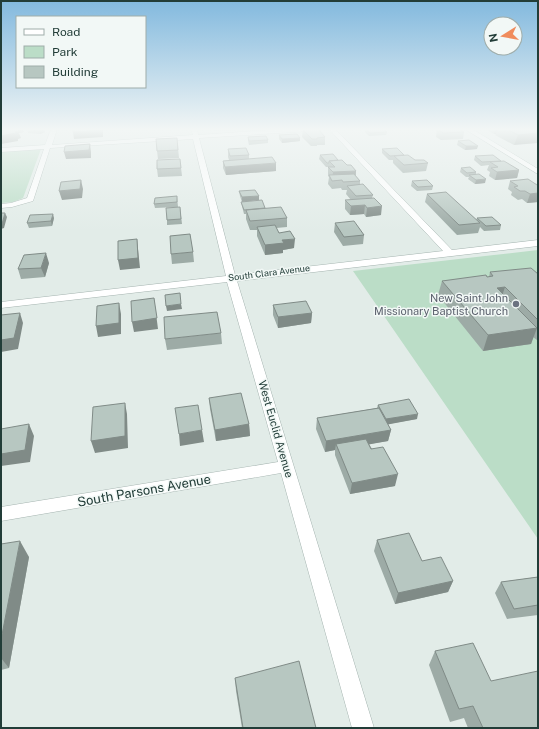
<svg xmlns="http://www.w3.org/2000/svg" width="539" height="729" viewBox="0 0 539 729" font-family="'Public Sans',sans-serif">
	<style>
		.green { fill: #bbddc7 }
		.lines { fill: none; stroke-linecap: round; stroke-linejoin: round }
		.minor-casing { stroke: #a5b4b0; stroke-width: 1 }
		.minor { fill: #fff; fill-rule: evenodd }
		.wall { fill: #9daba6 }
		.shaded-wall { fill: #808b87 }
		.building { fill: #b7c7c1; stroke: #808b87 }
		.worship-dot { fill: #6b7280; stroke: #f2f8f6; stroke-width: 1.5 }
		.labels { text-anchor: middle; stroke-width: 3; stroke-linejoin: round; paint-order: stroke }
		.far-street-label { font-size: 9px; fill: #223d38; stroke: #f2f8f6 }
		.worship-label { font-size: 11px; fill: #5b616d; stroke: #f2f8f6; text-anchor: end }
		.street-label { font-size: 11px; fill: #223d38; stroke: #f2f8f6 }
		.near-street-label { font-size: 13px; fill: #223d38; stroke: #f2f8f6 }
	</style>
	<rect width="100%" height="100%" fill="#e2ece8"/>
	<path class="green" d="M41 149 23 198 13 202 1 203V151Z
		M538 250V539L353 271Z"/>
	<g class="lines">
		<defs>
			<path id="minor" d="M51 129H57L52 145 193 135 191 129H197L198 135 284 129H313L310 131 199 138 235 275 443 251 329 129H335L452 250 538 240V246L237 281 374 728H352L281 473 1 521V507L278 462 227 282 1 308V302L226 276 193 139 50 148 33 201 12 207 1 208V204L11 203 27 198 44 149 1 152V148L45 145Z
				M465 129H472L538 169V174Z"/>
		</defs>
		<use href="#minor" class="minor-casing"/>
		<use href="#minor" class="minor"/>
	</g>
	<path class="wall" d="M27 129H28L45 132 40 134 28 133Z
		M214 129H231V130L215 131Z
		M365 129H384L387 132 386 135 369 136 365 132Z
		M437 129 464 132 463 139 441 140 436 137Z
		M485 129H538L514 145 495 135 496 134H494Z
		M303 130 325 137V145H317V146H311L302 137Z
		M279 135 300 138V141L282 143 279 139Z
		M248 137 268 140V143L249 145 248 141Z
		M177 138 179 158 158 159 157 151Z
		M458 141 477 149 465 150 457 145Z
		M228 149 249 155V159L276 171 226 175 223 168V161L229 160 228 157Z
		M382 149 404 155 415 160 428 163 426 171 403 173 393 163V160H389L382 153Z
		M320 155 338 160 356 171V176L360 181V185L373 195 372 198 381 215 366 217 364 214 350 215 345 209V200H351L346 194 347 190H342L341 188 332 189 328 184 329 177 328 176V167H329H326L319 159Z
		M475 156 501 161 519 170 517 178 495 180 489 176 490 172 487 170 489 165 481 166 474 160Z
		M180 159 182 176 158 177 157 169Z
		M461 168 476 172V175L485 183 475 184 468 179 469 177H466L460 172Z
		M412 181 433 186 432 190 417 191 411 186Z
		M510 181 538 184V202L527 203 522 199 518 200 511 195 512 192 508 189Z
		M239 191 259 196V200L242 202 240 196Z
		M427 194 476 220 477 218 501 225 500 230 484 231 480 227 478 233 457 235 425 202Z
		M177 196 178 207 155 208 154 204Z
		M241 202 265 208 287 218V227L276 228 279 233 294 248 283 250V253L265 255 257 236V230H250L246 219V214H244Z
		M180 207 182 224 167 225V220Z
		M54 218 52 226 29 228 27 223Z
		M335 223 364 235 363 244 343 246 334 232Z
		M193 252 194 262 172 264 171 254Z
		M49 263 45 277 21 279 18 269Z
		M490 272 538 273V340H537L533 337 531 344 483 351 438 295 442 281 489 277Z
		M273 305 312 313 311 323 278 328 273 315Z
		M221 333 222 344 167 350 165 339Z
		M209 398 249 424 250 436 216 441 210 409Z
		M378 405 417 419 388 424 391 430 388 441 369 444 395 486 350 494 335 455V450L325 452 316 429 317 418 377 408Z
		M377 540 422 561 453 581 448 592 395 604 374 551Z
		M1 544 29 557 9 668 1 670Z
		M538 577V615L507 619 495 593 501 582Z
		M435 651 491 681 538 728H468L464 718 450 722 429 665Z
		M235 678 316 728H242L236 691Z"/>
	<path class="shaded-wall" d="M6 129H23L24 132 19 133 21 138 18 139V141L1 144V130Z
		M43 129H44L45 132 40 134 39 131Z
		M103 129V137L74 139 73 132Z
		M495 129H497L496 134H494Z
		M538 133V143L514 145 518 135Z
		M300 138V141L282 143V139Z
		M90 144 91 152V158L66 159 64 152Z
		M466 146H478L477 149 465 150Z
		M276 163V171L226 175 225 167Z
		M519 170 517 178 495 180 497 172Z
		M356 171 355 179 332 181 333 172Z
		M486 179 485 183 475 184 476 180Z
		M81 180 83 189 82 198 62 200 59 191Z
		M538 193V202L527 203 530 194Z
		M259 196V200L242 202V197Z
		M365 205 364 214 350 215 351 206Z
		M382 206 381 215 366 217 367 208Z
		M5 213 7 217 4 228 1 229V224Z
		M53 214 54 218 52 226 51 221Z
		M137 239 138 249 140 268 120 270 118 260Z
		M295 239 294 248 283 250V253L265 255V245L282 240Z
		M46 253 49 263 45 277 41 268Z
		M505 287 500 302 497 288Z
		M154 298 158 329 134 332 132 322Z
		M119 303 121 314V334L98 337 96 326Z
		M181 304 182 309 167 311 166 306Z
		M20 313 23 323 18 349 1 352V340Z
		M312 313 311 323 278 328V317Z
		M537 328 531 344 483 351 488 335Z
		M125 403 127 414 128 448 95 453 91 441Z
		M418 414 417 419 385 425 386 419Z
		M29 424 34 436 30 462 1 466V454Z
		M249 424 250 436 216 441 215 430Z
		M202 430 204 442 180 446 179 434Z
		M391 430 388 441 338 450 336 444 335 450 325 452 326 441Z
		M398 474 395 486 350 494 352 483Z
		M20 541 29 557 9 668 1 658V640Z
		M453 581 448 592 395 604 398 593Z"/>
	<path class="building" d="M13 129H17L19 131 15 132 16 133 1 136V131Z
		M27 129H43L39 131Z
		M73 129H101V130L73 132Z
		M312 129H318L325 137 317 138V139H312L303 130Z
		M366 129H384L387 132 370 133Z
		M437 129H460L464 132 443 133Z
		M507 129H538V133L518 135Z
		M297 134 300 138 282 139 279 135Z
		M266 136 268 140 249 141 248 137Z
		M177 138 178 150 157 151 156 139Z
		M469 140 478 146H466L458 141Z
		M90 144 89 150 64 152 65 146Z
		M246 148 249 155 230 156 228 149Z
		M397 148 404 155 390 156 382 149Z
		M333 154 338 160 329 161V163H327L320 155Z
		M408 155 415 160H424L428 163 404 165 394 156Z
		M493 155 501 161 482 162 475 156Z
		M272 157 276 163 225 167 223 161Z
		M180 159 181 168 157 169V160Z
		M342 160 347 165H351L356 171 333 172 328 167H335L329 161Z
		M504 161 519 170 497 172 491 168 498 167 490 162Z
		M470 167 476 172 467 173 461 168Z
		M354 174 360 181 343 182 342 180 332 181 329 175Z
		M479 174 486 179 476 180 469 175Z
		M528 179 537 185 538 184V193L530 194 525 191H520L514 187 518 186 510 181Z
		M81 180 80 189 59 191 61 182Z
		M427 180 433 186 418 187 412 181Z
		M363 184 373 195 356 196 347 186Z
		M255 190 259 196 242 197 239 191Z
		M446 192 480 223 459 225 427 194Z
		M177 196V202L154 204 155 198Z
		M374 198 382 206 367 208 365 205 351 206 345 200Z
		M262 200 265 208 244 210 241 202Z
		M180 207 181 219 167 220 166 208Z
		M281 207 287 218 250 221 246 210Z
		M1 213H5L2 224H1Z
		M53 214 51 221 27 223 30 215Z
		M492 217 501 225 486 226 477 218Z
		M354 221 364 235 344 237 335 223Z
		M275 225 279 233 290 231 295 239 282 240 284 243 265 245 257 227Z
		M190 234 193 252 171 254 170 236Z
		M137 239 138 258 118 260V241Z
		M46 253 41 268 18 269 24 255Z
		M531 268 538 274V320L505 287 497 288 537 328 488 335 442 281 486 275 487 277 493 276 490 272Z
		M180 293 181 304 166 306 165 295Z
		M154 298 157 318 132 322 131 301Z
		M306 301 312 313 278 317 273 305Z
		M119 303V323L96 326 97 306Z
		M217 312 221 333 165 339 164 317Z
		M20 313 14 338 1 340V315Z
		M241 393 249 424 215 430 209 398Z
		M409 399 418 414 386 419 378 405Z
		M125 403V436L91 441 93 407Z
		M198 405 202 430 179 434 175 408Z
		M379 408 391 430 326 441 317 418Z
		M29 424 25 450 1 454V429Z
		M366 439 371 449 383 447 398 474 352 483 336 444Z
		M409 533 422 561 441 557 453 581 398 593 377 540Z
		M20 541 1 640V544Z
		M538 577V605L514 609 501 582Z
		M473 643 491 681 538 671V728H483L473 706 459 709 435 651Z
		M299 661 316 728H243L235 678Z"/>
	<linearGradient id="sky" x2="0" y2="1"><stop stop-color="#82b9de"/><stop offset="0.56" stop-color="#f2f6f5"/><stop offset="1" stop-color="#f2f6f5" stop-opacity="0"/></linearGradient>
	<rect width="539" height="231" fill="url(#sky)"/>
	<circle class="worship-dot" cx="516" cy="304" r="4"/>
	<g class="labels">
		<g class="far-street-label">
			<text transform="translate(269 273) rotate(-7)" y="3">South Clara Avenue</text>
		</g>
		<g class="worship-label">
			<text x="508" y="302">New Saint John<tspan x="508" dy="13">Missionary Baptist Church</tspan></text>
		</g>
		<g class="street-label">
			<text transform="translate(276 429) rotate(74)" y="4">West Euclid Avenue</text>
		</g>
		<g class="near-street-label">
			<text transform="translate(144 490) rotate(-10)" y="5">South Parsons Avenue</text>
		</g>
	</g>
	<rect width="539" height="729" fill="none" stroke="#223d38" stroke-width="4"/>
	<rect x="16" y="16" width="130" height="72" fill="#f2f8f6" stroke="#9fadaa"/>
	<rect x="24" y="29" width="20" height="6" fill="#ffffff" stroke="#9fadaa"/>
	<text x="52" y="36" font-size="12" fill="#223d38">Road</text>
	<rect x="24" y="46" width="20" height="12" fill="#bbddc7" stroke="#9fadaa"/>
	<text x="52" y="56" font-size="12" fill="#223d38">Park</text>
	<rect x="24" y="66" width="20" height="12" fill="#b7c7c1" stroke="#9fadaa"/>
	<text x="52" y="76" font-size="12" fill="#223d38">Building</text>
	<g transform="translate(503 36) rotate(259)"><circle r="19" fill="#f2f8f6" stroke="#9fadaa"/>
	<path d="M0-3L7 15L0 10L-7 15Z" fill="#f08c5c"/>
	<text y="-6" font-size="11" font-weight="bold" text-anchor="middle" fill="#223d38">N</text>
	</g>
</svg>
